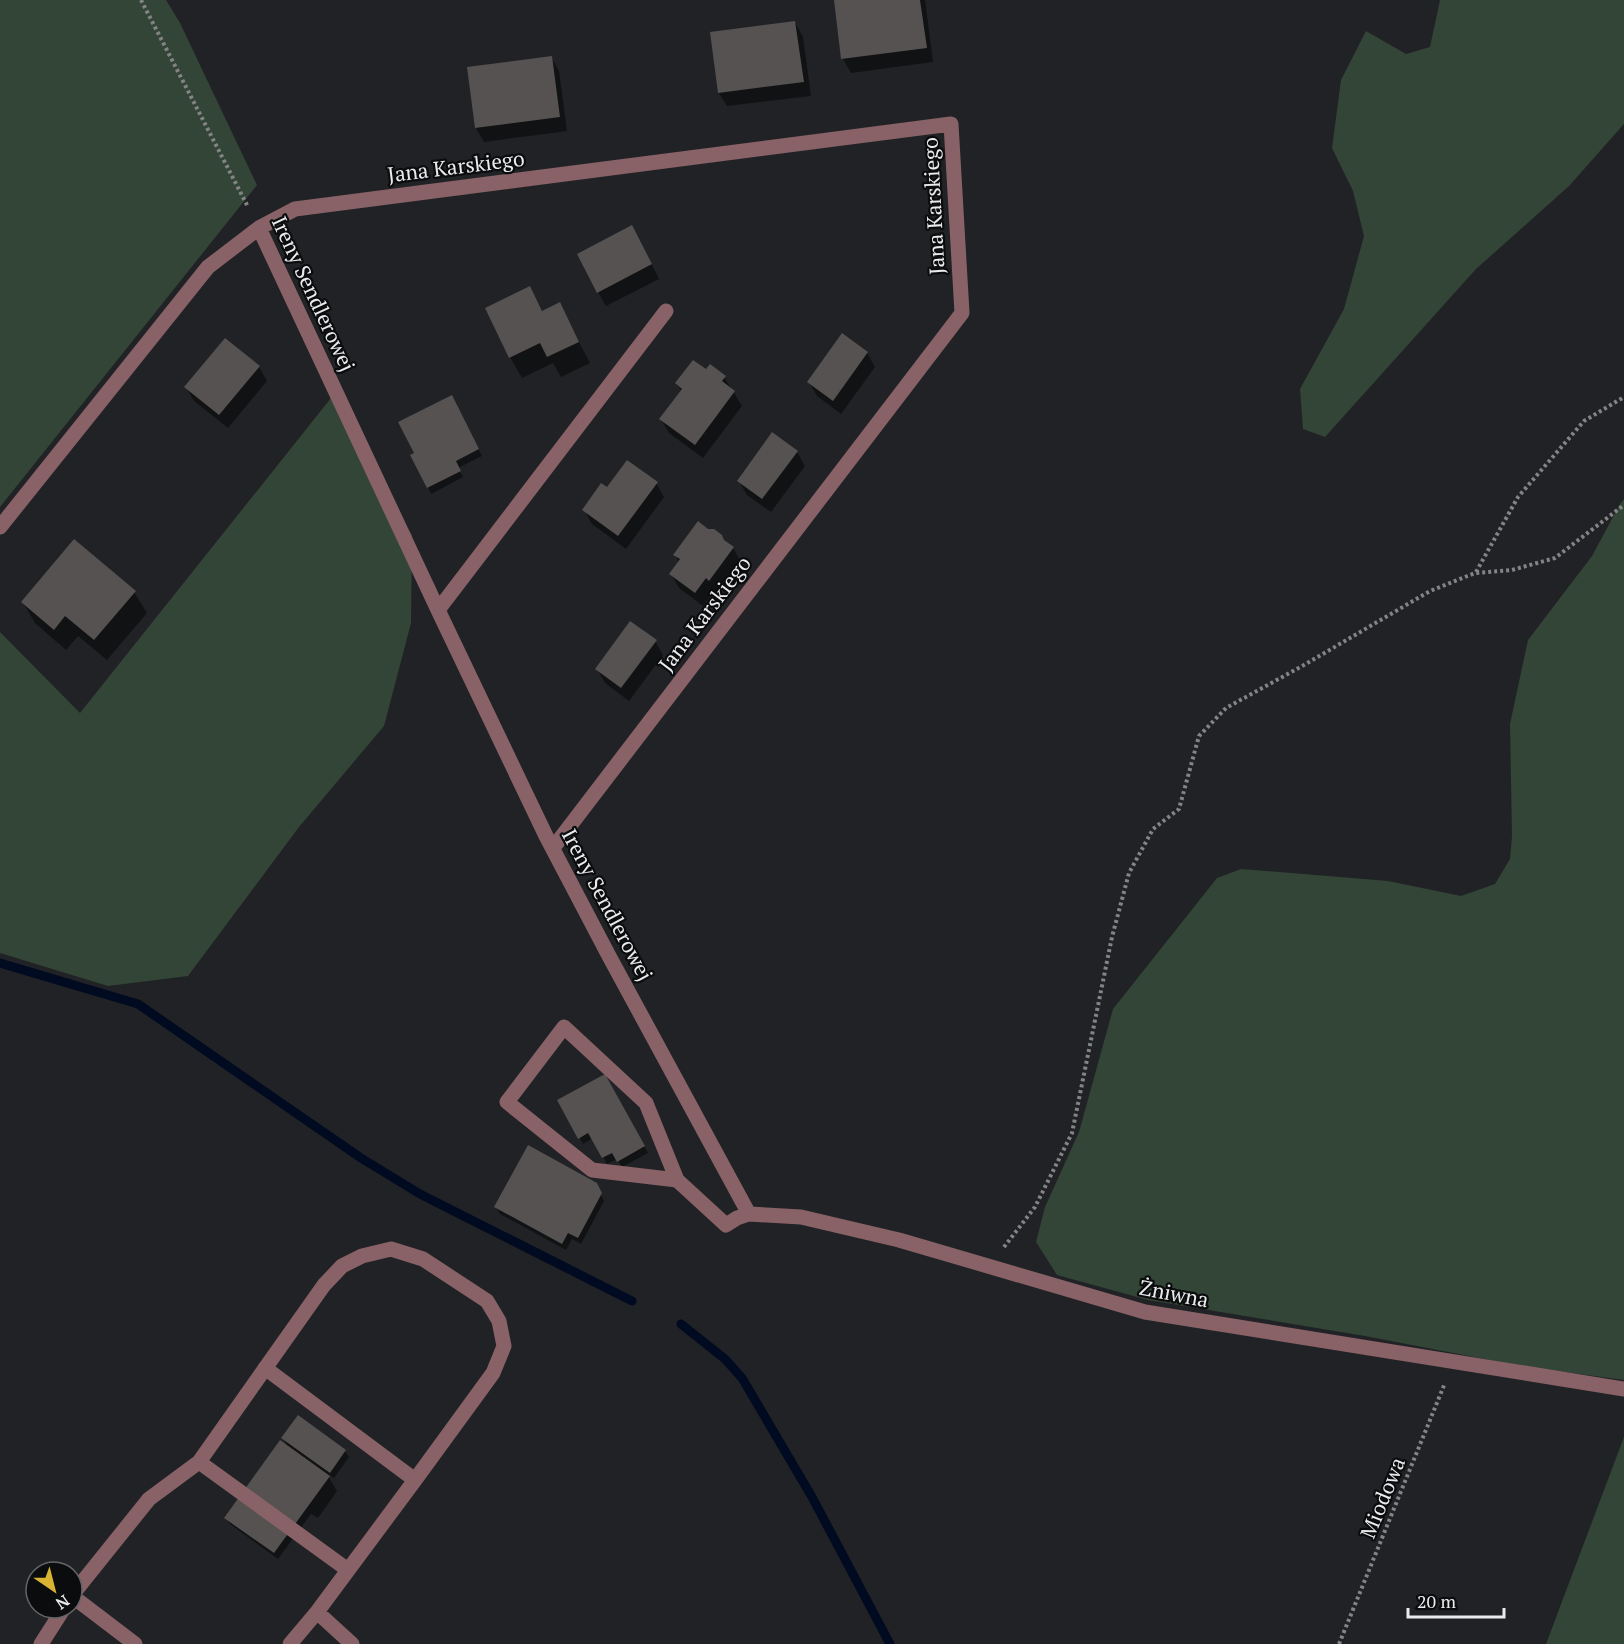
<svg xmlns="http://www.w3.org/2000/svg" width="1624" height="1644" viewBox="0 0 1624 1644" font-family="'PT Serif',serif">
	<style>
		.green { fill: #334536 }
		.shadow { fill: #0007 }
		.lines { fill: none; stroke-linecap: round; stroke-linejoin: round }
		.stream { stroke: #000a20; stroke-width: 9 }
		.building { fill: #565251 }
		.path { stroke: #838486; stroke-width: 4; stroke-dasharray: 3 3; stroke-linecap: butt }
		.minor { stroke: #886266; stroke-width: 15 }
		.labels { text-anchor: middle; stroke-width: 4.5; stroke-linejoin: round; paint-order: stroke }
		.street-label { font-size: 21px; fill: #eaebed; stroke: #0b0c0d }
	</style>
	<rect width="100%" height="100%" fill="#212225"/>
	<path class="green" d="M0 0H166L180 23 257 185 0 507Z
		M1440 0H1624V124L1569 186 1476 269 1325 437 1303 429 1300 389 1344 309 1364 236 1353 191 1332 148 1341 80 1366 31 1406 54 1430 47Z
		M331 398 412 535 411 623 384 726 299 827 188 976 108 986 0 953V632L80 713Z
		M1624 499V1380L1521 1366 1365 1336 1148 1300 1057 1275 1036 1242 1045 1207 1079 1132 1113 1009 1217 878 1241 869 1388 881 1461 896 1495 884 1510 859 1512 836 1510 724 1528 640 1592 556 1620 504Z
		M1624 1437V1644H1546Z"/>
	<path class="shadow" d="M835 0H925L933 62 851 73 843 59Z
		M795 23 803 37 811 96 727 106 719 93Z
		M551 57 559 71 567 131 484 142 476 128Z
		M640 241 659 279 606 306 598 292Z
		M530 288 543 312 559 304 590 363 561 377 553 363 522 378 510 357 487 309Z
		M843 335 867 353 875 367 841 414 817 396 809 382Z
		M259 367 267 381 228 428 194 401 186 387Z
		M707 372 724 377 742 406 703 458 669 433 661 419 682 392 677 384Z
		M455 403 482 456 458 468 463 477 431 494 428 487Z
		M797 452 805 466 771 512 747 495 739 481Z
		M656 483 664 497 626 549 592 524 584 510 607 489Z
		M725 543 733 548 741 562 718 594 714 591 703 606 679 588 671 574 679 562 675 555Z
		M134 592 147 613 107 660 78 636 66 650 35 623 23 602Z
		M655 641 663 655 629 701 605 683 597 669Z
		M605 1076 648 1153 622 1167 617 1159 607 1164 593 1138 583 1144 559 1101Z
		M595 1184 604 1201 581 1244 572 1239 566 1250 500 1214 496 1207Z
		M283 1438 345 1451 349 1457 334 1478 327 1474 337 1491 318 1518 311 1514 278 1559 230 1524 226 1518 289 1449Z"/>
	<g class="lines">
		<path class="stream" d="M0 963 138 1004 361 1158 420 1194 632 1301
			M681 1324 725 1359 742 1378 812 1497 890 1644"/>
	</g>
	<path class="building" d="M834 0H920L927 48 841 59Z
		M795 21 804 82 718 93 710 32Z
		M552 56 560 117 475 128 467 67Z
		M632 225 652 264 597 293 577 254Z
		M530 286 542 311 560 302 579 342 547 357 540 343 509 358 485 308Z
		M842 333 868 352 833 401 807 382Z
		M225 338 260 366 219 415 184 387Z
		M693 360 706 369 710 364 726 376 722 381 735 391 695 445 659 419 682 389 675 383Z
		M452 395 479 449 456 461 461 471 427 488 410 455 414 453 398 422Z
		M772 432 798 451 762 499 737 481Z
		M627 460 658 482 618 536 582 510 601 483 607 487Z
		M698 521 708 529H714L722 535 724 540 734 547 709 581 706 578 695 593 669 574 680 559 673 555Z
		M74 539 136 591 94 640 65 616 54 630 21 602Z
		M630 621 657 640 621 688 595 669Z
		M605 1074 645 1146 617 1162 612 1153 602 1158 588 1133 578 1139 557 1100Z
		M528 1145 597 1183 602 1193 578 1238 568 1233 562 1244 494 1207Z
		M298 1415 346 1450 330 1473 281 1438Z
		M280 1440 330 1476 274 1553 224 1518Z"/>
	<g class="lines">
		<path class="path" d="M141 0 248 207
			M1476 572 1518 497 1584 421 1624 397
			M1004 1247 1035 1207 1072 1133 1112 937 1129 873 1153 829 1179 809 1199 736 1226 708 1304 665 1430 591 1475 573 1512 570 1555 558 1624 505
			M1339 1644 1445 1383"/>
		<path class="minor" d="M259 228 438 610 546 836 609 956 749 1214
			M0 527 208 267 259 228 295 209 951 124 962 313 553 848
			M438 610 666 311
			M677 1180 592 1170 507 1102 564 1027 646 1103 677 1180 726 1225 737 1218 749 1214 801 1217 899 1240 1145 1312 1624 1389
			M265 1368 415 1480
			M199 1462 324 1285 342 1266 362 1256 391 1249 423 1259 487 1301 499 1321 504 1346 493 1373 415 1480 317 1612 290 1644
			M72 1595 149 1499 199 1462 348 1570
			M72 1596 135 1644
			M317 1612 352 1644
			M41 1644 64 1608"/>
	</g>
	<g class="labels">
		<g class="street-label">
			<text transform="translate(456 167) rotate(-7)" y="7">Jana Karskiego</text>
			<text transform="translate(934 206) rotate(-93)" y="7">Jana Karskiego</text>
			<text transform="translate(313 294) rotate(65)" y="7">Ireny Sendlerowej</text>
			<text transform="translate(705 614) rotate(-53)" y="7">Jana Karskiego</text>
			<text transform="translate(607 905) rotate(62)" y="7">Ireny Sendlerowej</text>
			<text transform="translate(1174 1294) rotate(11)" y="7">Żniwna</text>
			<text transform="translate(1383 1498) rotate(-68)" y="7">Miodowa</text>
		</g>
	</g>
	<g transform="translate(54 1590) rotate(145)"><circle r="28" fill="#0b0c0d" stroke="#646567" stroke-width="1.5"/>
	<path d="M0-4.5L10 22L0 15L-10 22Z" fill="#d9b334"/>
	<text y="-9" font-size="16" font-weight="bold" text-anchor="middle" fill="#eaebed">N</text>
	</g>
	<path d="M1408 1608v9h96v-9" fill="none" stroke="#eaebed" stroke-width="3"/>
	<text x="1417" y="1608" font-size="18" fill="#eaebed" stroke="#0b0c0d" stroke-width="4.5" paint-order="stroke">20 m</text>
</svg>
